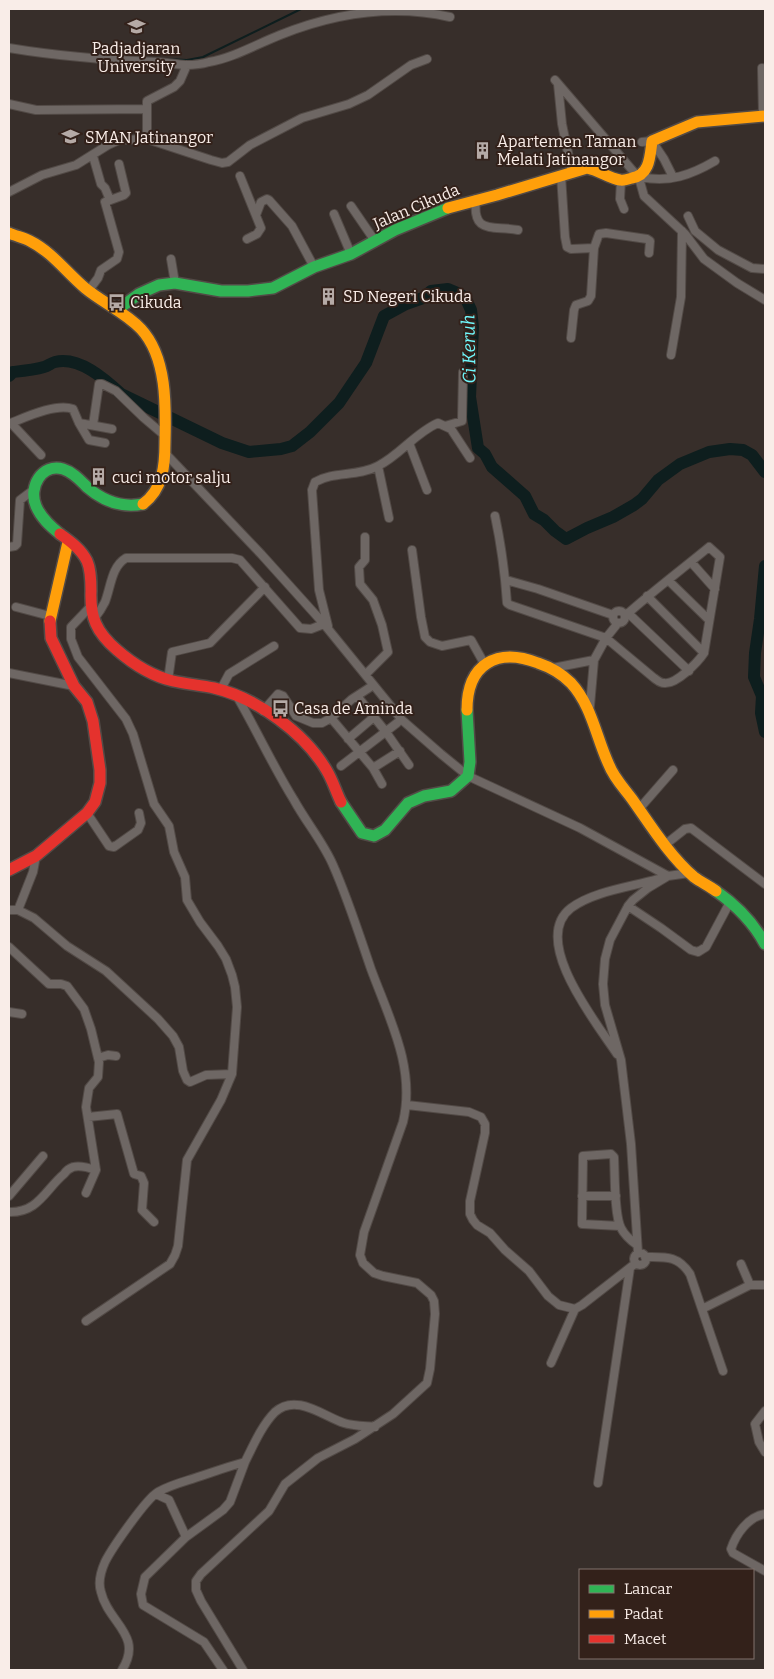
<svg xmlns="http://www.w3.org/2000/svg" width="774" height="1679" viewBox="0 0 774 1679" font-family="Bitter,serif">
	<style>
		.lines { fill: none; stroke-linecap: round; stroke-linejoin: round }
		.stream { stroke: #0e1e1e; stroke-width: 2 }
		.river { stroke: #0e1e1e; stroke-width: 12 }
		.street-casing { stroke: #524a46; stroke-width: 10 }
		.fast-casing { stroke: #524a46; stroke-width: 14 }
		.slow-casing { stroke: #524a46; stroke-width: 14 }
		.jam-casing { stroke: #524a46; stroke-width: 14 }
		.street { stroke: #6e6764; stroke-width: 8 }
		.fast { stroke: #30b455; stroke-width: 11 }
		.slow { stroke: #ff9f0a; stroke-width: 11 }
		.jam { stroke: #e5322d; stroke-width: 11 }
		.labels { text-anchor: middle; stroke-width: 4; stroke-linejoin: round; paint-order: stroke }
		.poi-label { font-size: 16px; fill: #f9ede8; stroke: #33211a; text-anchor: start }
		.street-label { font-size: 16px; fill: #f9ede8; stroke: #33211a }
		.water-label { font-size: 18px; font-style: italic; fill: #70f9fd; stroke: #33211a }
	</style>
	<rect width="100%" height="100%" fill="#372e2a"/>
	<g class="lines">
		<path class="stream" d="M165 59 187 60 203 57 301 9"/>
		<path class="river" d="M9 376 13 372C23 371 34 370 44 367 48 366 51 363 55 362 79 356 105 379 121 394L222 443 249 452 281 449 292 446 310 432 339 403 366 363 384 316 406 304 423 298 431 291 448 289 460 294 466 299 471 310 473 327 470 397 478 448 485 454 492 467 525 496 534 514 544 520 555 531 566 539 587 528 613 517 634 505 642 499 658 480 680 464 709 452 730 449 743 450 752 455 765 472
			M765 566 760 619 755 653 754 677 762 696 761 713 765 732"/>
		<defs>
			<path id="street" d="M9 48C57 56 107 60 156 62 166 62 177 65 186 65 193 65 202 64 209 62 233 58 257 44 280 35 335 13 392 4 450 17
				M762 68 763 116
				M555 80 639 178 644 196 685 234 704 259 737 283 765 300
				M558 84 562 124 572 172
				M9 104 36 110 147 109
				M147 139V101L174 87 180 81 187 65
				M642 142 652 141 664 159 672 175
				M93 156 101 184 105 188 110 200
				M561 175 565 237 567 247 571 249 594 248 599 234 606 233 647 239 650 241 649 253
				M240 176 261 228 257 234 247 239
				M641 177C669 183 691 175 715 161
				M621 180 620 199 624 209
				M9 192 42 175 76 165 108 145 119 140 147 139 211 160 222 163 228 162 250 145 302 118 349 104 368 95 411 65 427 59
				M476 199C472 235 492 225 518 230
				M351 206 375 241
				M334 214 351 254
				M256 215 261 202 267 199 269 200 292 226 314 267
				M688 216 695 231 718 250 752 268 765 269
				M171 259 175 283
				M89 290 98 278 101 270 117 259 119 252 105 202 124 195 126 193 119 164
				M571 338 574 310 576 305 588 301 591 296 594 248
				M671 355 681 297 682 231
				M79 423 89 440 105 443
				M93 425 99 384H102L116 391 144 418 164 435
				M445 426 462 421 463 372
				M409 443 427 490
				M165 453 261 554 324 624 402 720 441 754 468 776 580 828 668 876
				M41 455 11 423C26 417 56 403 73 409L79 423 112 429
				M378 466 389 518
				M495 516C501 544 505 574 507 603L510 605 606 638 654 678C657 680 660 683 664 683 676 685 698 662 704 653L720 557 709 547C681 570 653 591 626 615
				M365 537V560L359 567 360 584 373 600 382 625 388 652 366 674
				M9 547 15 546 17 544 20 500 32 491
				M412 550 421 617 425 637 430 642 442 646 471 640 485 665
				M691 562 715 589
				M506 580 538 589 613 615
				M669 581 709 620
				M647 596 704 653
				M16 607 50 616
				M613 617a6 6 0 1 1 12 0a6 6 0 1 1-12 0Z
				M628 613 689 671
				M94 619C98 614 102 608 105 602 111 587 111 567 126 558H232L240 560 300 628 311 629 324 624
				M328 626 319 590 312 490 315 482C334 471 357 477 378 466 400 455 415 433 438 423L451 429 470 458
				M553 668 594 660 606 638 618 623
				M9 673 74 686
				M168 680 172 652 210 643 265 587
				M221 689 229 674 274 646
				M357 696 386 732 409 765
				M239 700C258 733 274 768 294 800 306 822 323 842 333 865 348 899 359 934 371 969 389 1018 416 1068 403 1122L364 1232 360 1255 363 1263 374 1273 383 1276 417 1283 431 1295 434 1301 435 1314 430 1369 427 1383 393 1414 355 1439 318 1458 285 1484 269 1511 201 1574 196 1581V1590L201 1601 243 1670
				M590 706 594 660
				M263 711 278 694 283 696 296 716 313 723H322L331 718 352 699 369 688
				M331 718 373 768 382 784
				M348 739 374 717
				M341 766 397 723
				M373 768 400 751
				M639 809 673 770
				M87 813 109 846 114 847 138 830 141 823 139 813
				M666 844 685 829 691 828 765 884
				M628 906 661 928 691 950 698 952 706 947 730 902
				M9 910H18L34 918 67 946 106 971 158 1019 173 1036 179 1047 183 1071 187 1080 190 1082 206 1075 232 1074 237 1007 235 987 232 975 226 959 218 946 200 922 187 900 185 877 174 852 169 826 154 804 133 734 126 719 78 657 71 639V627L90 607
				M18 910 33 872 36 856
				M9 947 49 984H61L67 986 84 1009 91 1029 98 1058 108 1055 116 1056
				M9 1012 22 1014
				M617 1054C598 1025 529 940 571 908 594 891 631 887 658 879
				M407 1105 469 1112 481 1117 485 1124V1133L470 1201V1214L473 1220 477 1225 490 1233 505 1250 529 1271 548 1296 559 1305 575 1309 582 1305 636 1263
				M88 1117 117 1114 134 1174 141 1176 144 1183 142 1210 154 1222
				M86 1193 96 1170 86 1107 89 1088 98 1077 99 1062 98 1058
				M9 1196 43 1156
				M582 1196H616
				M9 1212C38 1213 45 1190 64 1174 66 1171 70 1168 73 1167 80 1165 90 1168 96 1170
				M620 1226 582 1224 583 1156 611 1154 614 1157C615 1173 614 1215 621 1228 625 1236 630 1240 637 1245
				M638 1253 631 1144 621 1060 605 1005 603 984 605 959 610 940 628 906 633 900 648 888 668 876 689 873
				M634 1259a6 6 0 1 1 12 0a6 6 0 1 1-12 0Z
				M645 1257C665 1257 678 1255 690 1274L723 1371
				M741 1264 750 1285H765
				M702 1309 750 1285
				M86 1321 170 1264 175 1255 178 1246 187 1160 221 1100 232 1074
				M551 1363 575 1309
				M765 1411 755 1424 759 1442 765 1452
				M598 1483 630 1268
				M156 1494 169 1500 186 1537
				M765 1514C748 1517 736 1534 731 1549L733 1553 765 1571
				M122 1670C144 1635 108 1623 101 1592 98 1583 101 1571 105 1562 112 1548 146 1499 158 1492 172 1484 187 1481 201 1476 216 1471 230 1466 245 1462 253 1446 262 1425 275 1412 296 1393 323 1416 344 1423 353 1426 365 1426 375 1427
				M223 1670 204 1642 143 1605 141 1594 145 1577 186 1537 223 1510 230 1502 245 1462"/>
			<path id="fast" d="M117 310 139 294 159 285 175 283 221 291H248L273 288 314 267 351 254 395 230 448 208
				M60 534C50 526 41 518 36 506 28 487 42 463 63 469 73 472 80 480 87 487 103 501 122 508 143 504
				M341 802 362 833 374 836 385 830 408 803 424 796 451 791 468 776 470 762 467 710
				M716 891C736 905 753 922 765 944"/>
			<path id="slow" d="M448 208 497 195 587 168C599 170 608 178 620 180 624 181 628 179 632 178 650 175 650 156 652 141L697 122 765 116
				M9 233C16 236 24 238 30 241 52 252 67 273 85 288 103 303 125 312 141 329 167 357 166 406 165 442 165 466 163 489 143 504
				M50 621 68 542
				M467 710C467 664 497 647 538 663 550 667 562 674 571 683 592 706 596 737 609 765 614 778 624 788 632 799 651 826 669 855 694 877 701 882 709 886 716 891"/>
			<path id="jam" d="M60 534C70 541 81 549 87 561 91 570 91 581 91 591 90 617 96 632 117 650 133 664 152 676 173 681 186 684 200 685 214 688 257 698 305 733 327 771 333 781 336 792 341 802
				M9 870 36 856 87 813 95 802 100 783V770L93 721 87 702 74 686 51 638 50 621"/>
		</defs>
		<use href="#street" class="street-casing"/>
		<use href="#fast" class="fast-casing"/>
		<use href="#slow" class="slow-casing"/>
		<use href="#jam" class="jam-casing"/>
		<use href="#street" class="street"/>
		<use href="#fast" class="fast"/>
		<use href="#slow" class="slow"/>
		<use href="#jam" class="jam"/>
	</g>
	<defs>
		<symbol id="university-bare" viewBox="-9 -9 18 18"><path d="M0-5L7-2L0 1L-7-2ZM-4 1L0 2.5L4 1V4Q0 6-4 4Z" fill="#b5aaa6" stroke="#33211a" stroke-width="2.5" paint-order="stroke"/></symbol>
		<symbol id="school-bare" viewBox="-9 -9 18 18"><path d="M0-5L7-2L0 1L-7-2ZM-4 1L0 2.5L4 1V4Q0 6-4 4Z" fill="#b5aaa6" stroke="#33211a" stroke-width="2.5" paint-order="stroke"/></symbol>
		<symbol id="building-bare" viewBox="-9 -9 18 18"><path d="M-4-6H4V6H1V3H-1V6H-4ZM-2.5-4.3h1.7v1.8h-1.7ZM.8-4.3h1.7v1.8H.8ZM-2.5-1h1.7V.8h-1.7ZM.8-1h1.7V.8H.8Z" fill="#b5aaa6" stroke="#33211a" stroke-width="2.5" paint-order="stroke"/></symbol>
		<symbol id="bus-bare" viewBox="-9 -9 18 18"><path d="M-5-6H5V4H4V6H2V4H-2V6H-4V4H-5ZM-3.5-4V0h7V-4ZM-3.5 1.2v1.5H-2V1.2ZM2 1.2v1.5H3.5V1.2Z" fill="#b5aaa6" stroke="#33211a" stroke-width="2.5" paint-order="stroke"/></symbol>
	</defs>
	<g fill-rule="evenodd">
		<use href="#university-bare" x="124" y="14" width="25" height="25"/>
		<use href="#school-bare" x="58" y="124" width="25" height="25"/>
		<use href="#building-bare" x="470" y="138" width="25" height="25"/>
		<use href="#building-bare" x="316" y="284" width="25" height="25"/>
		<use href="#bus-bare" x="104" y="290" width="25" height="25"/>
		<use href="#building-bare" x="86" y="464" width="25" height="25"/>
		<use href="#bus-bare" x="268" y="696" width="25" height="25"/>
	</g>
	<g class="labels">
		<g class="poi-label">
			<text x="136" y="54" text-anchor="middle">Padjadjaran<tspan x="136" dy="18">University</tspan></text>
			<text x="85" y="143">SMAN Jatinangor</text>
			<text x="497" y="147">Apartemen Taman<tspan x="497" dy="18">Melati Jatinangor</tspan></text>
			<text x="343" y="302">SD Negeri Cikuda</text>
			<text x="130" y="308">Cikuda</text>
			<text x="112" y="483">cuci motor salju</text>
			<text x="294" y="714">Casa de Aminda</text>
		</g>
		<g class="street-label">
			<text transform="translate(416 206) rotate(-23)" y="6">Jalan Cikuda</text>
		</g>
		<g class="water-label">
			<text transform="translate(469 349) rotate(-91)" y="6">Ci Keruh</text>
		</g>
	</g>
	<rect width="774" height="1679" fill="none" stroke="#f9ede8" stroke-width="20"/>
	<rect x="579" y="1569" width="175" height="90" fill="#33211a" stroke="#82736c"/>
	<rect x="589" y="1585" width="25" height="8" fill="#30b455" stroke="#82736c"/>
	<text x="624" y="1594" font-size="15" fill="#f9ede8">Lancar</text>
	<rect x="589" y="1610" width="25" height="8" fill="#ff9f0a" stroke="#82736c"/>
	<text x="624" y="1619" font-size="15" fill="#f9ede8">Padat</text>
	<rect x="589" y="1635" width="25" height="8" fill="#e5322d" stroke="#82736c"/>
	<text x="624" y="1644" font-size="15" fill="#f9ede8">Macet</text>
</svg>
